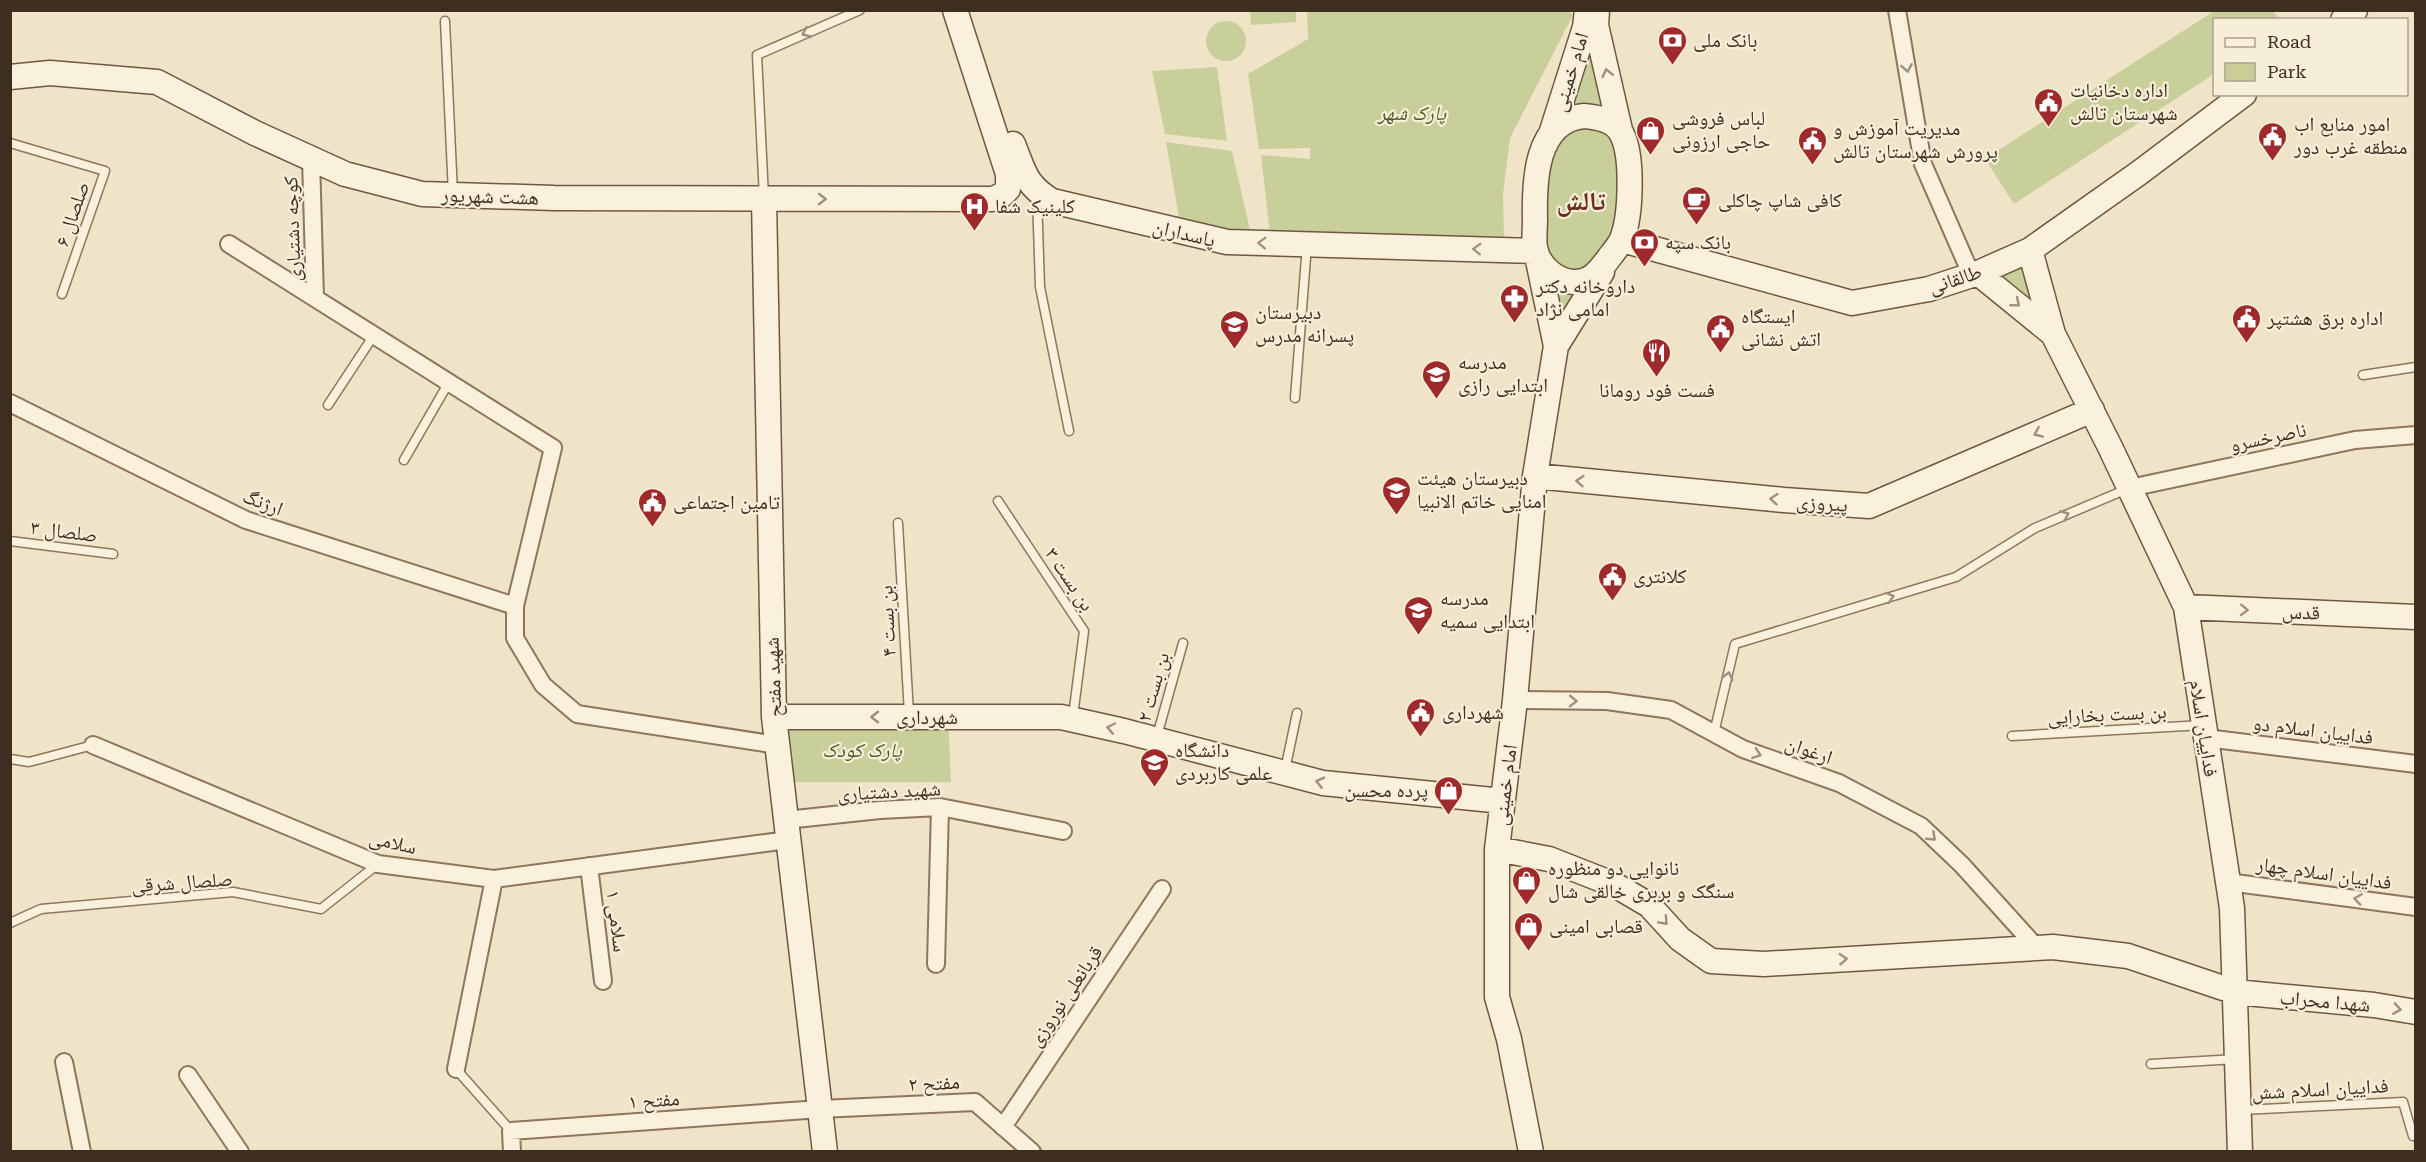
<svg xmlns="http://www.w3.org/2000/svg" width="2426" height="1162" viewBox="0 0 2426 1162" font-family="'Roboto Serif','Noto Naskh Arabic',serif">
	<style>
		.green { fill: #c9cf9b }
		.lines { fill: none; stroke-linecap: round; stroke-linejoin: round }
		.lane-casing { stroke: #8d765c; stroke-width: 11 }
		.street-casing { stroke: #8d765c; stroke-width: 20 }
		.secondary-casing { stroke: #6f573f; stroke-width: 27 }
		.lane { stroke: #faf1dc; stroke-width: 8 }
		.street { stroke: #faf1dc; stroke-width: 16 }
		.secondary { stroke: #faf1dc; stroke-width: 24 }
		.oneway { stroke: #9c907e }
		.labels { text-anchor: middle; stroke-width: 4.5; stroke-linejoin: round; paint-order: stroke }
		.poi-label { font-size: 20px; fill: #3d2e20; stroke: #f7eed8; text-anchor: start }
		.street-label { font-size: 20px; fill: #3d2e20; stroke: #f7eed8 }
		.park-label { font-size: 20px; font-style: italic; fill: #4d5a26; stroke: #f7eed8 }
		.district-label { font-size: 26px; font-weight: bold; fill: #6b2e1e; stroke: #f7eed8 }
	</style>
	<rect width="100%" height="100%" fill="#f0e4c8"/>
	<path class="green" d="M1568 10 1573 15 1510 138 1503 194 1504 238 1312 232 1271 243 1261 155 1310 159V148L1259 149 1248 74 1308 39 1307 11Z
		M1250 11H1296V22L1251 25Z
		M1587 11 1628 207 1556 345 1535 207Z
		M2214 11H2273L2279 19 2214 20V74L2014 204 1985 159Z
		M1206 41a20 20 0 1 1 40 0a20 20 0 1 1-40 0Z
		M1217 67 1227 141 1165 134 1152 71Z
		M1166 142 1232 151 1253 243 1180 223Z
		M2030 250 2053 333 1978 273Z
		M948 717 951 782H782L774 718Z"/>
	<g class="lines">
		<defs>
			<path id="lane" d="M445 21 453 194
				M10 143 105 171 62 294
				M1037 196 1040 287 1069 431
				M764 197 757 55 860 10
				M2363 375 2416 367
				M1295 398 1307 245
				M328 405 374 335
				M404 460 449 382
				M998 501 1084 631 1073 716
				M898 523 909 714
				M10 541 113 554
				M1714 733 1735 644 1956 577 2035 528 2127 489
				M1157 736 1183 643
				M2012 736 2203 725
				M10 759 29 762 93 745
				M1285 770 1297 713
				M10 923 41 909 233 892 321 909 378 864
				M2151 1064 2236 1059
				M456 1069 511 1131
				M2242 1110 2403 1102 2413 1136"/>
			<path id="street" d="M1897 10 1923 164 1971 274
				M311 158 315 298
				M229 244 553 448 515 606V638L543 685 577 714 777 745
				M10 403 246 520 515 606
				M2130 488 2355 440 2416 435
				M1515 700 1607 701 1671 710 1743 749 1839 783 1921 826 1962 865 2037 948
				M2206 738 2416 764
				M93 745 378 864 494 879 788 840
				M786 820 880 810 940 807 1063 831
				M589 866 603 981
				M2228 882 2416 907
				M936 964 940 807
				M64 1062 82 1152
				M456 1069 494 879
				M188 1075 240 1152
				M1003 1127 1162 889
				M512 1152 511 1131 820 1109 975 1102 1032 1152"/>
			<path id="secondary" d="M1597 10 1596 25 1620 130
				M2343 20 2355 10
				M10 77 50 73 157 82 255 133 345 174 422 194 554 198 993 199 1002 195 1008 189V174L955 10
				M1584 116C1596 117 1613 120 1620 131 1634 152 1631 216 1622 239 1620 244 1615 250 1612 254 1601 268 1593 283 1573 282 1557 281 1541 268 1536 252 1533 243 1535 230 1535 220 1534 183 1535 120 1584 116Z
				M1551 134 1585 27 1587 10
				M1013 144C1024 171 1025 185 1052 201L1227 242 1536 251
				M764 199 774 717 825 1152
				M1622 240 1852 303 1929 289 1978 273 2030 250 2139 173 2244 94
				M2030 250 2053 334 2110 447 2186 607 2232 908 2240 1152
				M1978 273 2053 334
				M1556 346 1602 272
				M1535 476 1784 500 1869 506 2092 410
				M2186 607 2416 617
				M774 717H1061L1124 731 1323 783 1503 801
				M1497 849 1549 859 1615 885 1649 905 1680 939 1711 961 1764 964 2053 947 2128 956 2235 992 2374 1005 2416 1012
				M1531 1152 1509 1039 1497 997V849L1515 700 1535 476 1556 346 1536 251"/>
		</defs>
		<use href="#lane" class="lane-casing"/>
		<use href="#street" class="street-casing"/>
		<use href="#secondary" class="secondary-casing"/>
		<use href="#lane" class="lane"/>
		<use href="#street" class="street"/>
		<use href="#secondary" class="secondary"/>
	</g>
	<defs><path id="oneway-chevron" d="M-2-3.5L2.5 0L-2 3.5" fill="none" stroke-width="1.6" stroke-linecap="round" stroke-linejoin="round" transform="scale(1.5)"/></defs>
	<g class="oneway">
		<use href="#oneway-chevron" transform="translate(806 33) rotate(157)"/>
		<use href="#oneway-chevron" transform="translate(1907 68) rotate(80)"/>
		<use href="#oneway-chevron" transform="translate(1607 73) rotate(-103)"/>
		<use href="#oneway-chevron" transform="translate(822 199)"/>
		<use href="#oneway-chevron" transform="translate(1262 243) rotate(-178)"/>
		<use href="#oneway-chevron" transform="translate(1477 249) rotate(-178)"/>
		<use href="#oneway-chevron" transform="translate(2016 303) rotate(39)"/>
		<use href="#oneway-chevron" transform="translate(2038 433) rotate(157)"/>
		<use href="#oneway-chevron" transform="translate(1580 481) rotate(-175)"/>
		<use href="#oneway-chevron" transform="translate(1774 499) rotate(-175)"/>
		<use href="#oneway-chevron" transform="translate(2065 515) rotate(-23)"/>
		<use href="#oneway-chevron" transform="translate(1890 597) rotate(-17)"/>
		<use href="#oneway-chevron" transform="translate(2244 610) rotate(2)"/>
		<use href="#oneway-chevron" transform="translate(1728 676) rotate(-77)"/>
		<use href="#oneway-chevron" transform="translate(1573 701) rotate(1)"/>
		<use href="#oneway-chevron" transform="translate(875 717) rotate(180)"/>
		<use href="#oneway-chevron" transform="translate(1111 728) rotate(-168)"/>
		<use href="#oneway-chevron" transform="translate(1757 754) rotate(19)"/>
		<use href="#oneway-chevron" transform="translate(1320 782) rotate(-167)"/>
		<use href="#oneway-chevron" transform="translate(1932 837) rotate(43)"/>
		<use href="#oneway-chevron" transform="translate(2358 899) rotate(-172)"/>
		<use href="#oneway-chevron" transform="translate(1664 921) rotate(47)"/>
		<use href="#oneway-chevron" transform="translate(1843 959) rotate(-3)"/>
		<use href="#oneway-chevron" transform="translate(2397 1009) rotate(9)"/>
	</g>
	<defs>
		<symbol id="bank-pin" viewBox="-11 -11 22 30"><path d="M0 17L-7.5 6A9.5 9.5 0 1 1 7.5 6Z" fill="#9e2a2b" stroke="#f7eed8"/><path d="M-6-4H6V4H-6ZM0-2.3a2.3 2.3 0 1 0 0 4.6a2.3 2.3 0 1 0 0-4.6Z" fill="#fff"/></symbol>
		<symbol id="civic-pin" viewBox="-11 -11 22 30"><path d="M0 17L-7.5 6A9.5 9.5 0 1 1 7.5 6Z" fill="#9e2a2b" stroke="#f7eed8"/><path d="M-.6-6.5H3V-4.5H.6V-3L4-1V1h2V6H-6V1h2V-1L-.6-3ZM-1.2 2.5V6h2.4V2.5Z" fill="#fff"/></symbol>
		<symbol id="shop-pin" viewBox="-11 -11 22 30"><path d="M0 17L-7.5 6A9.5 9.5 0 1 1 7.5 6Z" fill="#9e2a2b" stroke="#f7eed8"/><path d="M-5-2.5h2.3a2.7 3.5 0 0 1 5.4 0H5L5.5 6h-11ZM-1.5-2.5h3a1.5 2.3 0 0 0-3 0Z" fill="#fff"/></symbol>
		<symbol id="cafe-pin" viewBox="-11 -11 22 30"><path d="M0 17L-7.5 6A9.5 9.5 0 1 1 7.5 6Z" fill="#9e2a2b" stroke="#f7eed8"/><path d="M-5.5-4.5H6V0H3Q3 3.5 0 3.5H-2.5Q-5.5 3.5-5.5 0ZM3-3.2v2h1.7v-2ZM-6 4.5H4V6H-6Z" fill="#fff"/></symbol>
		<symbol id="hospital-pin" viewBox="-11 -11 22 30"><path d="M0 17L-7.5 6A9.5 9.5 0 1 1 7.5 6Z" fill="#9e2a2b" stroke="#f7eed8"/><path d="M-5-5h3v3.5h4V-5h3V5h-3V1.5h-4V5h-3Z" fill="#fff"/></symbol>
		<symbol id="pharmacy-pin" viewBox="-11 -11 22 30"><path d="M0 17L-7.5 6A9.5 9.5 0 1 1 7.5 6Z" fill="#9e2a2b" stroke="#f7eed8"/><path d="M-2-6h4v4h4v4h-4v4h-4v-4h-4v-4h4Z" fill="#fff"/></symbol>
		<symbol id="school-pin" viewBox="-11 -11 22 30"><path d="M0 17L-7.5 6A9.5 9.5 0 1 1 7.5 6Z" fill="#9e2a2b" stroke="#f7eed8"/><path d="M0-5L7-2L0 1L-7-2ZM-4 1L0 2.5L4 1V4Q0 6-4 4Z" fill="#fff"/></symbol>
		<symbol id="restaurant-pin" viewBox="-11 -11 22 30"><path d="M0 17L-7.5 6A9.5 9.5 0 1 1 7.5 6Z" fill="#9e2a2b" stroke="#f7eed8"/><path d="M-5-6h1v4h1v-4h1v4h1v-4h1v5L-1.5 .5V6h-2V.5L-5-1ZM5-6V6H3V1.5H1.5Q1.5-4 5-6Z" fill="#fff"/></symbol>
		<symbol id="university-pin" viewBox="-11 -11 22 30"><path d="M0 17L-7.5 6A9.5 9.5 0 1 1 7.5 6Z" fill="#9e2a2b" stroke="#f7eed8"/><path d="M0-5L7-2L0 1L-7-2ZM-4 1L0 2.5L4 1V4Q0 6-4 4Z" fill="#fff"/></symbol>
	</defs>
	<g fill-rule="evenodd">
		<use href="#bank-pin" x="1656" y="24" width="33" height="45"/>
		<use href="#civic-pin" x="2032" y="86" width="33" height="45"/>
		<use href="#shop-pin" x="1634" y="114" width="33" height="45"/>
		<use href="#civic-pin" x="2256" y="120" width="33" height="45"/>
		<use href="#civic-pin" x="1796" y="124" width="33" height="45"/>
		<use href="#cafe-pin" x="1680" y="184" width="33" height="45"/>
		<use href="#hospital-pin" x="958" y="190" width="33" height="45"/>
		<use href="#bank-pin" x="1628" y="226" width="33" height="45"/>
		<use href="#pharmacy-pin" x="1498" y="282" width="33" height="45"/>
		<use href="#civic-pin" x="2230" y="302" width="33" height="45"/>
		<use href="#school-pin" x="1218" y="308" width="33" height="45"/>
		<use href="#civic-pin" x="1704" y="312" width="33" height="45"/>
		<use href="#restaurant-pin" x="1640" y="336" width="33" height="45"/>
		<use href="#school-pin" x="1420" y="358" width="33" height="45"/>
		<use href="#school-pin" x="1380" y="474" width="33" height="45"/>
		<use href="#civic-pin" x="636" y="486" width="33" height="45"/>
		<use href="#civic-pin" x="1596" y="560" width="33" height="45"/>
		<use href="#school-pin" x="1402" y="594" width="33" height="45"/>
		<use href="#civic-pin" x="1404" y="696" width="33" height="45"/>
		<use href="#university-pin" x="1138" y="746" width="33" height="45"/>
		<use href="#shop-pin" x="1432" y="774" width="33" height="45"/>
		<use href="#shop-pin" x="1510" y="864" width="33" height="45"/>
		<use href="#shop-pin" x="1512" y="910" width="33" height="45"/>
	</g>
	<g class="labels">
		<g class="poi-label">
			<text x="1693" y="47">بانک ملی</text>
			<text x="2070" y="97">اداره دخانیات<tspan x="2070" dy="23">شهرستان تالش</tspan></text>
			<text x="1672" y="125">لباس فروشی<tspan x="1672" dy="23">حاجی ارزونی</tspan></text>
			<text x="2294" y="131">امور منابع اب<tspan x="2294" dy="23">منطقه غرب دور</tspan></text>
			<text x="1833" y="135">مدیریت آموزش و<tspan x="1833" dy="23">پرورش شهرستان تالش</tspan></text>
			<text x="1718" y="207">کافی شاپ چاکلی</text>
			<text x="995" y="213">کلینیک شفا</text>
			<text x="1665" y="249">بانک سپه</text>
			<text x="1536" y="293">داروخانه دکتر<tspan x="1536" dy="23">امامی نژاد</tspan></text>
			<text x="1255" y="319">دبیرستان<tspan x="1255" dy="23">پسرانه مدرس</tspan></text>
			<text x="1741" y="323">ایستگاه<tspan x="1741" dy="23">اتش نشانی</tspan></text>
			<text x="2267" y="325">اداره برق هشتپر</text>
			<text x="1458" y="369">مدرسه<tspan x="1458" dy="23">ابتدایی رازی</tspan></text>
			<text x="1657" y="397" text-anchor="middle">فست فود رومانا</text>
			<text x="1417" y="485">دبیرستان هیئت<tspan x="1417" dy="23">امنایی خاتم الانبیا</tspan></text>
			<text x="673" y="509">تامین اجتماعی</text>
			<text x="1633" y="583">کلانتری</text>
			<text x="1440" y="605">مدرسه<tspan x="1440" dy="23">ابتدایی سمیه</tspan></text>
			<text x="1442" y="719">شهرداری</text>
			<text x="1175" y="757">دانشگاه<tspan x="1175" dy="23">علمی کاربردی</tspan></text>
			<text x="1428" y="797" text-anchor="end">پرده محسن</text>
			<text x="1548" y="875">نانوایی دو منظوره<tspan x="1548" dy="23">سنگک و بربری خالقی شال</tspan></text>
			<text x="1549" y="933">قصابی امینی</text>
		</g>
		<g class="street-label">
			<text transform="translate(1570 72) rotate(-73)" y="7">امام خمینی</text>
			<text transform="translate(490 196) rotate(2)" y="7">هشت شهریور</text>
			<text transform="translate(72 214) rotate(-71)" y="7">صلصال ۶</text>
			<text transform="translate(292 229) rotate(-92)" y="7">کوچه دشتیاری</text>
			<text transform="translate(1184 233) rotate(13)" y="7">پاسداران</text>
			<text transform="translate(1955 279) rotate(-18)" y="7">طالقانی</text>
			<text transform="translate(2268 437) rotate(-12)" y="7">ناصرخسرو</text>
			<text transform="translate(263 502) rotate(21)" y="7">ارژنگ</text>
			<text transform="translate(1822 503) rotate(4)" y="7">پیروزی</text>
			<text transform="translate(64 531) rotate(7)" y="7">صلصال ۳</text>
			<text transform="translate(1070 579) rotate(56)" y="7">بن بست ۳</text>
			<text transform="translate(2301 612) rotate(2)" y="7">قدس</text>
			<text transform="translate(887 621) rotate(-93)" y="7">بن بست ۴</text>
			<text transform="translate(773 677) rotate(-92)" y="7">شهید مفتح</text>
			<text transform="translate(1153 687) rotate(-74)" y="7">بن بست ۲</text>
			<text transform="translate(2107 714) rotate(-3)" y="7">بن بست بخارایی</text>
			<text x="927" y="724">شهرداری</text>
			<text transform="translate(2204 728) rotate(81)" y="7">فداییان اسلام</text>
			<text transform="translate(2313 730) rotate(7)" y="7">فداییان اسلام دو</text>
			<text transform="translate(1809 750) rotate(19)" y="7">ارغوان</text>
			<text transform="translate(1505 785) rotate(-83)" y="7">امام خمینی</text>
			<text transform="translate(889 791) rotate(-3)" y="7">شهید دشتیاری</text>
			<text transform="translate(393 842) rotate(13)" y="7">سلامی</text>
			<text transform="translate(2324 873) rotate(8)" y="7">فداییان اسلام چهار</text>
			<text transform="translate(182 882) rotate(-4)" y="7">صلصال شرقی</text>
			<text transform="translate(617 921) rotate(83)" y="7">سلامی ۱</text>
			<text transform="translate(1065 996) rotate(-56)" y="7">قربانعلی نوروزی</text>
			<text transform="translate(2325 1001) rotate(5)" y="7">شهدا محراب</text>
			<text transform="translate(934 1083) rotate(-3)" y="7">مفتح ۲</text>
			<text transform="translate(2320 1089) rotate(-3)" y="7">فداییان اسلام شش</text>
			<text transform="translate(654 1100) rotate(-4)" y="7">مفتح ۱</text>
		</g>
		<g class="park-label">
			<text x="1412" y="120">پارک شهر</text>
			<text x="862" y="757">پارک کودک</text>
		</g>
		<g class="district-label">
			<text x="1581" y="210">تالش</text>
		</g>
	</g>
	<rect width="2426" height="1162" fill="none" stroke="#3d2e20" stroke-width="24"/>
	<rect x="2213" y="18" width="195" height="78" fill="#f7eed8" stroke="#ada18e" stroke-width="1.5"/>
	<rect x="2225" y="38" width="30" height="9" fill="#faf1dc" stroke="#ada18e" stroke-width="1.5"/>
	<text x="2267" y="48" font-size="18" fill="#3d2e20">Road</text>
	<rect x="2225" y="63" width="30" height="18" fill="#c9cf9b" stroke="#ada18e" stroke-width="1.5"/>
	<text x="2267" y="78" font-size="18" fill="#3d2e20">Park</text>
</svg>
